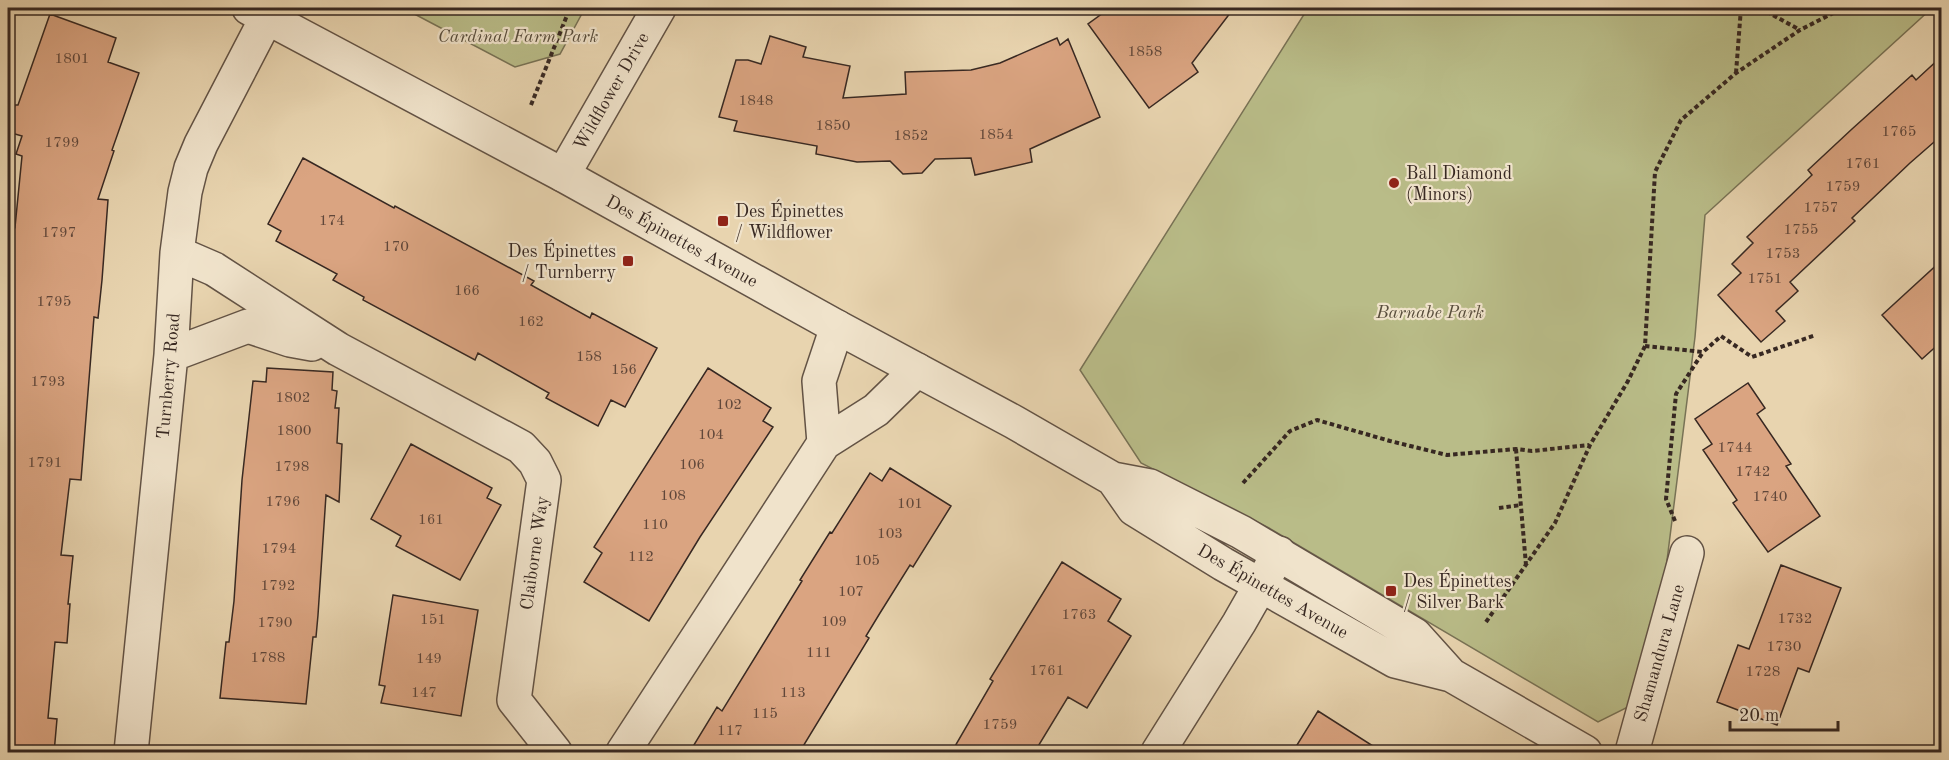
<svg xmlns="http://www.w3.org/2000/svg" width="1949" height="760" viewBox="0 0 1949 760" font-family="'Old Standard TT',serif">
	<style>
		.green { fill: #b9bc88; stroke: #787255; stroke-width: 1.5 }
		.building { fill: #daa481; stroke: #372822; stroke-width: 1.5 }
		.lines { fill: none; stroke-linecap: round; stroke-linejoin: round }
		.minor-casing { stroke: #635345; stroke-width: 36 }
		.tertiary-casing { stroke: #635345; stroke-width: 36 }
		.path { stroke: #372822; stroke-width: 4; stroke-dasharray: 4.5 3; stroke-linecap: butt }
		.minor { stroke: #f0e3cb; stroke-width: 33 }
		.tertiary { stroke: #f0e3cb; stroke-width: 33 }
		.poi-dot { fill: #8f2418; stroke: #f0e3cb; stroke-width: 2 }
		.labels { text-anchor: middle; stroke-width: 4.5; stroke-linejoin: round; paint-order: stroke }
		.number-label { font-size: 15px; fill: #60473a }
		.park-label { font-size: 18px; font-style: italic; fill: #584d3c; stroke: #f0e3cb }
		.street-label { font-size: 18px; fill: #372822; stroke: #f0e3cb }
		.poi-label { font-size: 18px; fill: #372822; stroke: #f0e3cb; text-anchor: start }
	</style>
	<rect width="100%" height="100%" fill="#e8d4af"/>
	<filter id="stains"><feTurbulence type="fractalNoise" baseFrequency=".00333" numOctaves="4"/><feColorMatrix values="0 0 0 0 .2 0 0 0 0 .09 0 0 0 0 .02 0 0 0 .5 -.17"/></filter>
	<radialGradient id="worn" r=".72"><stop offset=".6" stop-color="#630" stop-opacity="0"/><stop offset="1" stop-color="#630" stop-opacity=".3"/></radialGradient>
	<path class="green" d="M403 8H585L560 54 515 67Z
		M1308 8H1932L1705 215 1695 337 1650 696 1598 722 1269 528 1141 463 1080 370Z"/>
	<path class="building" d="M1110 8H1234L1192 63 1198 72 1149 108 1088 24Z
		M50 14 116 38 108 62 139 73 112 150 114 151 98 199 108 200 102 280 98 318 94 317 81 480 70 479 61 555 73 556 68 604H70L67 643 55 642 48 718 57 719 54 753H15L8 751V277H9L14 226 15 227 22 156 16 154 22 136 8 132V127L15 105H18Z
		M770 36 806 47 803 57 850 66 843 98 906 94 905 72 971 70 1000 63 1057 38 1060 45 1068 39 1100 117 1030 149 1032 162 975 175 971 158 935 159 922 173 903 174 890 161 857 162 816 154 817 146 734 131 737 121 719 117 736 60H748L761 64Z
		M1941 57V136L1910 163 1852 218 1855 221 1790 282 1798 291 1776 311 1785 321 1761 342 1718 295 1741 273 1732 264 1753 243 1747 237 1812 175 1808 170 1852 129 1912 75 1916 80Z
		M303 158 394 208 395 206 534 281 531 285 590 318 592 313 657 348 625 407 611 400 598 426 546 398 549 393 478 353 475 360 363 300 364 297 333 280 337 274 276 241 281 231 268 224Z
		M1941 261V342L1922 359 1882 315Z
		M267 368 333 372 332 390 337 391 335 408H339L337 443 342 444 339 502 326 495 318 615 316 637H313L306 704 220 698 226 642H229L234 601 242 480 253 381 266 382Z
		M708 368 771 408 763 421 773 427 700 537 649 621 584 582 602 553 594 547Z
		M1748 383 1765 408 1757 414 1791 464 1786 466 1820 516 1768 552 1733 503 1737 500 1703 450 1712 444 1695 419Z
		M411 444 492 488 487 498 501 505 460 580 396 546 401 536 371 519Z
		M890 468 951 506 913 567 910 565 880 613 866 636 869 638 799 753H689L717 707 722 711 802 581 800 580 830 532 832 533 870 473 882 481Z
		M1062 562 1121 599 1108 621 1131 636 1087 708 1068 697 1034 753H951L993 681 990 679Z
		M1781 565 1841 588 1809 672 1798 668 1777 725 1717 702 1738 645 1749 649Z
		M393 595 478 610 461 716 381 703 385 686 379 685Z
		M1318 711 1384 753H1292Z"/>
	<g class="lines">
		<defs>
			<path id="minor" d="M563 175 659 8
				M177 253 214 269 338 349 521 447 535 462 544 480 514 700 555 752
				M171 355 248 326 290 340 312 344
				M824 443 819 381 837 327
				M131 752 171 355 177 253 185 192 191 168 201 144 267 17
				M623 752 824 443 876 410 917 370
				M1158 752 1239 623 1279 553
				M1632 752 1687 553"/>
			<path id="tertiary" d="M249 8 563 175 837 327 1014 422 1113 479 1150 486 1241 532 1415 635 1451 675
				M1113 479 1134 509 1223 564 1395 661 1451 675 1585 752"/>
		</defs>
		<use href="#minor" class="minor-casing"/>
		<use href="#tertiary" class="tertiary-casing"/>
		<path class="path" d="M1760 8 1800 30
			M1736 73 1741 8
			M531 105 570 8
			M1645 346 1703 352 1721 336 1752 357 1816 335
			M1516 449 1526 565
			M1243 483 1290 431 1317 420 1390 441 1447 455 1516 449 1532 451 1589 445
			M1499 508 1521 505
			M1675 521 1666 499 1676 394 1703 352
			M1486 622 1555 523 1590 445 1628 381 1645 346 1655 172 1681 120 1736 73 1800 30 1843 8"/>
		<use href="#minor" class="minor"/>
		<use href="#tertiary" class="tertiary"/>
	</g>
	<g class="poi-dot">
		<circle cx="1394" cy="183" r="6"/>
		<rect x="717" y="215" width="12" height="12" rx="3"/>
		<rect x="622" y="255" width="12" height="12" rx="3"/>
		<rect x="1385" y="585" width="12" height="12" rx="3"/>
	</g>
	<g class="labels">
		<g class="number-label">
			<text x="1145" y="56">1858</text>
			<text x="72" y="63">1801</text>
			<text x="756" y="105">1848</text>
			<text x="833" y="130">1850</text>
			<text x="1899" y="136">1765</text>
			<text x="996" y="139">1854</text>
			<text x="911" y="140">1852</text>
			<text x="62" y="147">1799</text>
			<text x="1863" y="168">1761</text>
			<text x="1843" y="191">1759</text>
			<text x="1821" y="212">1757</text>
			<text x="332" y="225">174</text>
			<text x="1801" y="234">1755</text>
			<text x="59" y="237">1797</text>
			<text x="396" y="251">170</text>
			<text x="1783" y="258">1753</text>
			<text x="1765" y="283">1751</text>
			<text x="467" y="295">166</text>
			<text x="54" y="306">1795</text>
			<text x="531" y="326">162</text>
			<text x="589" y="361">158</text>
			<text x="624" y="374">156</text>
			<text x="48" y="386">1793</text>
			<text x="293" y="402">1802</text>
			<text x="729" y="409">102</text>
			<text x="294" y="435">1800</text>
			<text x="711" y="439">104</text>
			<text x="1735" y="452">1744</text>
			<text x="45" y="467">1791</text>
			<text x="692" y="469">106</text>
			<text x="292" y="471">1798</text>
			<text x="1753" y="476">1742</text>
			<text x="673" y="500">108</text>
			<text x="1770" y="501">1740</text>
			<text x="283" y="506">1796</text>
			<text x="910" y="508">101</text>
			<text x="431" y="524">161</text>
			<text x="655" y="529">110</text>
			<text x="890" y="538">103</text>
			<text x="279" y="553">1794</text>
			<text x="641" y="561">112</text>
			<text x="867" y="565">105</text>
			<text x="278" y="590">1792</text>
			<text x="851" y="596">107</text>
			<text x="1079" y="619">1763</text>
			<text x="1795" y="623">1732</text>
			<text x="433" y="624">151</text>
			<text x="834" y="626">109</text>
			<text x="275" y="627">1790</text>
			<text x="1784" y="651">1730</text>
			<text x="819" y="657">111</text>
			<text x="268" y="662">1788</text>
			<text x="429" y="663">149</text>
			<text x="1047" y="675">1761</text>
			<text x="1763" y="676">1728</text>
			<text x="424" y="697">147</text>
			<text x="793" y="697">113</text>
			<text x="765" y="718">115</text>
			<text x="1000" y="729">1759</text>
			<text x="730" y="735">117</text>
		</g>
		<g class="park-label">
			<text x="518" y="42">Cardinal Farm Park</text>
			<text x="1430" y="318">Barnabe Park</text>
		</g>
		<g class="street-label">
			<text transform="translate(611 91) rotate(-60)" y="6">Wildflower Drive</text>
			<text transform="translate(682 241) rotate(29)" y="6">Des Épinettes Avenue</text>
			<text transform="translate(168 376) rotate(-85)" y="6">Turnberry Road</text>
			<text transform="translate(534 553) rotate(-82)" y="6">Claiborne Way</text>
			<text transform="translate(1273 591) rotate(30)" y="6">Des Épinettes Avenue</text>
			<text transform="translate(1659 653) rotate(-74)" y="6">Shamandura Lane</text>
		</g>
		<g class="poi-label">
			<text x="1406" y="179">Ball Diamond<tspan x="1406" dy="21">(Minors)</tspan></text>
			<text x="735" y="217">Des Épinettes<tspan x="735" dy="21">/ Wildflower</tspan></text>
			<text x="616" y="257" text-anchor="end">Des Épinettes<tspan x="616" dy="21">/ Turnberry</tspan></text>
			<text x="1403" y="587">Des Épinettes<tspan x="1403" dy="21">/ Silver Bark</tspan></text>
		</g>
	</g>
	<rect width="1949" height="760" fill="none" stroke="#e8d4af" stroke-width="30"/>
	<rect x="9" y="9" width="1931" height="742" fill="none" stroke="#372822" stroke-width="3"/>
	<rect x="15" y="15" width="1919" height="730" fill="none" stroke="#372822" stroke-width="1.5"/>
	<path d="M1730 721v9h108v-9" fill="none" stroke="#372822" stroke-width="3"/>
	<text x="1739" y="721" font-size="18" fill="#372822" stroke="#f0e3cb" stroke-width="4.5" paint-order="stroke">20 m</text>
	<rect width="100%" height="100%" filter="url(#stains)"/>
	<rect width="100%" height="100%" fill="url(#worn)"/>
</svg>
